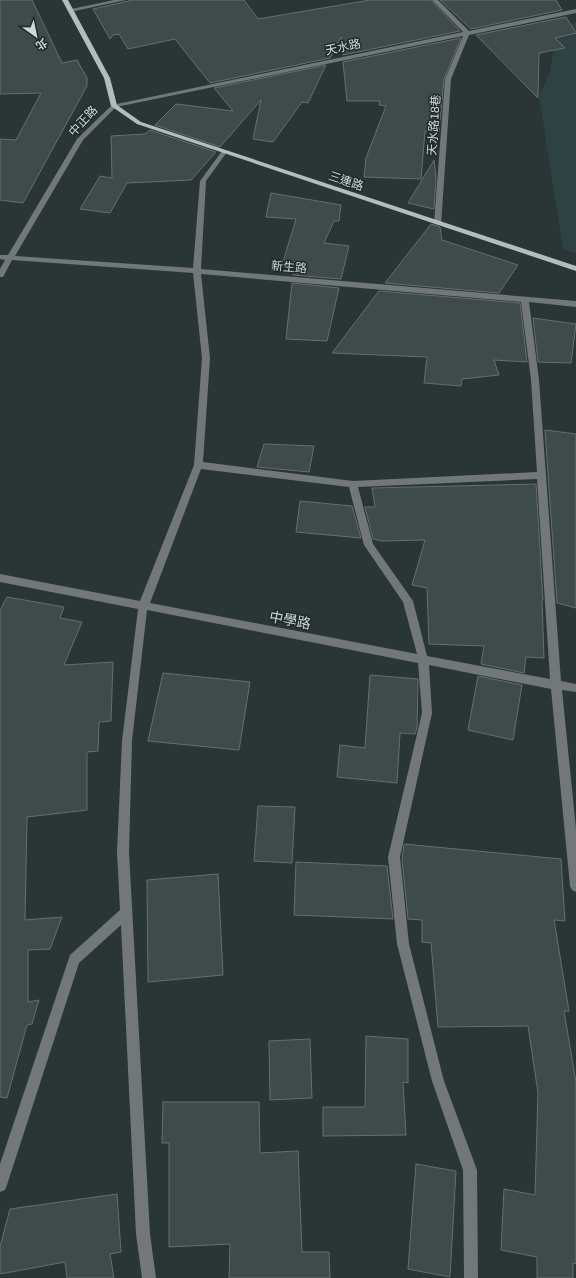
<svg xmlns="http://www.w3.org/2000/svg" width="576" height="1278" viewBox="0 0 576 1278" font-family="Arial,'Noto Sans TC',sans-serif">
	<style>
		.built { fill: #2f4243 }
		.building { fill: #3f4a4a; stroke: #647070 }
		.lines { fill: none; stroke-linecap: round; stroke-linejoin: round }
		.minor { fill: #727878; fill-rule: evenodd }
		.major { fill: #b2bdbd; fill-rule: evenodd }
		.labels { text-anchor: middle; stroke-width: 3; stroke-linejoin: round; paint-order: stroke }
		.far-street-label { font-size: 12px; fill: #d1d7d7; stroke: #202b2b }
		.street-label { font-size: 14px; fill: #d1d7d7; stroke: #202b2b }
	</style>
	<rect width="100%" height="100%" fill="#2a3535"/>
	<path class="built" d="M576 22V253L563 249 539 96 550 72 558 26Z"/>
	<path class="building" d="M0 0H32L62 63 77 60 87 78V86L23 203 0 200V139L16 140 41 93 0 94Z
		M133 0H244L258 19 370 0H431L460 31 343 55 341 37 330 58 210 83 175 39 128 49 119 34 113 35 110 39 93 9Z
		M440 0H556L562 10 471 29Z
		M566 17 576 33 555 38 565 48 539 53 538 98 476 35Z
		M461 38 444 79 439 132 425 131 421 179 364 177 366 158 386 106 379 105 380 101H347L343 62Z
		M326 65 308 103 302 102 273 142 253 139 261 100 220 147 155 125 176 104 233 111 214 88Z
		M150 130 216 152 191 180 127 183 110 213 80 209 100 176 112 178 111 136 145 134Z
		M434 160 436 178 434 209 408 203Z
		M271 193 341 205 339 221H334L324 243 349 246 341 279 293 275 294 263 283 262 296 219 266 217Z
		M431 224 440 227 442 240 518 265 499 293 385 283Z
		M292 283 339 288 327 341 286 339Z
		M379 291 520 303 527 362 494 360 499 375 462 379 461 386 424 383 427 357 332 353Z
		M533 318 576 324 571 363 538 362Z
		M545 430 576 434V608L557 603Z
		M264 444 314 446 309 472 257 467Z
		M536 484 543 600H542L544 658 526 657 524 673 481 664 484 646 429 644 427 588 412 585 425 540 382 541 373 539 365 507H375L372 488Z
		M300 501 352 506 361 538 296 532Z
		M7 597 64 607 60 618 82 622 64 665 113 662 111 721 99 722 98 751 87 752V810L27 817 25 920 62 917 50 949 28 950V1002L39 1000 32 1024 27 1025 7 1098 0 1097V610Z
		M163 673 250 682 239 750 148 741Z
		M370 675 418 679 417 728 415 734 400 733 397 783 337 777 340 745 365 748Z
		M478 676 522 685 513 740 468 730Z
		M258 806 295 807 292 863 254 861Z
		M404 844 561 859 565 921 554 920 569 1011H564L576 1082V1264L573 1263V1278H537V1257L501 1250 504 1189 535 1195 538 1093 528 1026 438 1027 431 943 422 942V920L408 919 402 860Z
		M296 862 387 866 393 919 294 915Z
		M218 874 223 975 148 982 147 880Z
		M366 1036 408 1039V1083L403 1082 406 1135 323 1136V1107H365Z
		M310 1039 312 1098 270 1100 269 1041Z
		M163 1102H259L260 1153 298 1151 302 1252H329L330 1278H229L230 1244 169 1247V1143H162Z
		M416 1164 456 1171 450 1277 408 1269Z
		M117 1194 121 1252 110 1254 114 1278H67L65 1262 0 1274V1247L10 1209Z"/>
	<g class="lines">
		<path class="minor" d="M114 0H126L70 12 67 10Z
			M432 0H438L469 31 576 9V13L469 35 451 79 441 225H438L434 223 445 79 463 36 116 107 83 140 15 256 193 268 200 181 222 151 224 150 227 152 206 181 201 269 576 301V307L529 302 539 380 561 681 576 684V692L562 690 576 829V892L572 890 570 886 551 689 429 665 432 713 400 857 409 944 444 1081 477 1170 478 1278H464L463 1170 432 1081 397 944 388 857 422 713 418 663 147 610 132 741 129 852 150 1234 156 1278H142L136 1234 121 925 79 963 7 1185 5 1190 0 1192V1164L70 955 120 910 117 852 122 741 138 609 0 582V574L140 601 194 465 202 358 193 273 12 260 3 277H0V269L5 260 0 259V255H8L77 139 112 105 463 32ZM201 274 521 302 531 380 537 472 353 481 203 462 210 358ZM201 469 349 487 364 545 403 602 417 654 150 603ZM537 479 550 679 427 656 413 601 373 544 358 487Z"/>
		<path class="major" d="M62 0H68L110 78 117 105 141 122 576 266V271L137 124 111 106 104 78Z"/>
	</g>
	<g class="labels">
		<g class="far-street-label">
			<text transform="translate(343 47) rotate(-12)" y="4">天水路</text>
			<text transform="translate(83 121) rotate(-47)" y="4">中正路</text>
			<text transform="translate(434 125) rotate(-86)" y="4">天水路18巷</text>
			<text transform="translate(346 181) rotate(18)" y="4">三連路</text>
			<text transform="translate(289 267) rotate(5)" y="4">新生路</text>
		</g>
		<g class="street-label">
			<text transform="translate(290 620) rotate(11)" y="5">中學路</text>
		</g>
	</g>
	<g transform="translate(36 36) rotate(147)" stroke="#202b2b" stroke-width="3" paint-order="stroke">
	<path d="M0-3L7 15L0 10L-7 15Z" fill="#d1d7d7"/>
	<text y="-6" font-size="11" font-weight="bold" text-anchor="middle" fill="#d1d7d7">北</text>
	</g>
</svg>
